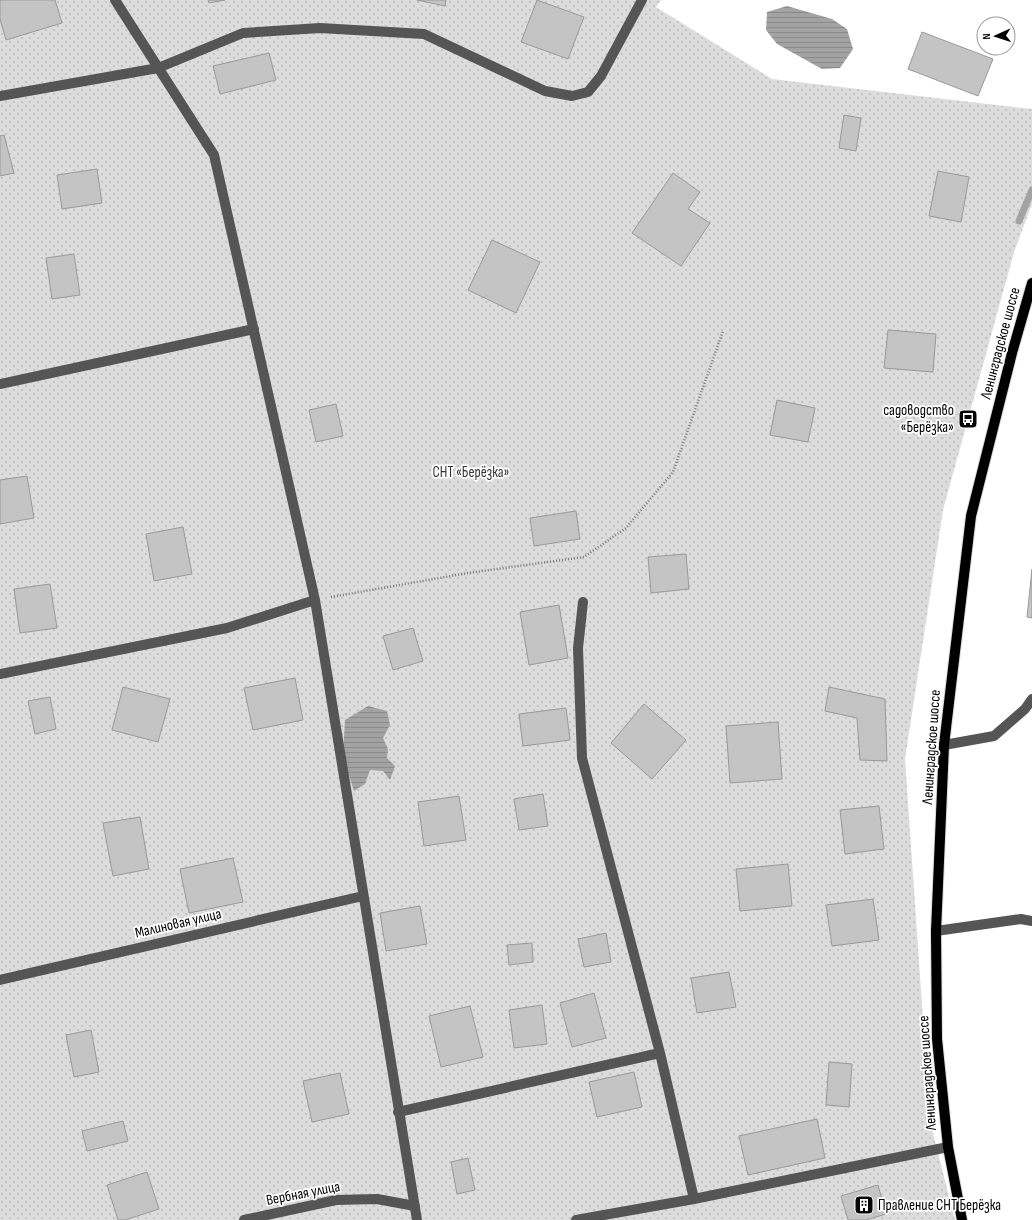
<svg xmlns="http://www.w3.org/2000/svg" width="1032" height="1220" viewBox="0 0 1032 1220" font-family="'Sofia Sans Condensed',sans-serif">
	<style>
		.garden { fill: url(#garden-dots) }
		.water { fill: url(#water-rules) }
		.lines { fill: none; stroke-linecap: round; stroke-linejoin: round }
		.stream { stroke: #a3a3a3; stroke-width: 7 }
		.building { fill: #c4c4c4; stroke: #999 }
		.major-casing { stroke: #dbdbdb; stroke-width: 12 }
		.path { stroke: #777; stroke-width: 2.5; stroke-dasharray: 1 2; stroke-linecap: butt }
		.minor { stroke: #555; stroke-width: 10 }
		.major { stroke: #000; stroke-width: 10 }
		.labels { text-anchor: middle; stroke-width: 3.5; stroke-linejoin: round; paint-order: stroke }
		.street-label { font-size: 15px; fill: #000; stroke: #fff }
		.poi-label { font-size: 15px; fill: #000; stroke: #fff; text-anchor: end }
		.park-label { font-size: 15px; fill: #333; stroke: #fff }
	</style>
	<defs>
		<pattern id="garden-dots" width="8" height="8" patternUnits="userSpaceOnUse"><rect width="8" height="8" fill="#dcdcdc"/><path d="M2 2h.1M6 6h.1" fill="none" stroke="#bbb" stroke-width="1.8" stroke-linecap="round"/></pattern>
		<pattern id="water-rules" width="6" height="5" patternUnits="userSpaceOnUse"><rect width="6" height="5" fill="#a3a3a3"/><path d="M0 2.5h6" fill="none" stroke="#8b8b8b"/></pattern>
	</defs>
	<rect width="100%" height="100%" fill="#fff"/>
	<path class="garden" d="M0 0H661L656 7 772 79 1032 109V204L1014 252 943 510 905 759 930 1121 955 1220H0Z"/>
	<path class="water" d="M787 6 832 19 847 29 853 49 840 68 822 69 777 44 766 30 767 12Z
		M368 706 387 711 390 725 383 738 388 749 387 758 395 766 390 780 383 771 370 770 365 784 354 791 343 756 345 720Z"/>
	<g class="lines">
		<path class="stream" d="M1019 221 1032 190"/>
	</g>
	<path class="building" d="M0 0H55L62 23 6 40 0 19Z
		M208 0H225L209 3Z
		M417 0H446L445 6Z
		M537 0 584 17 568 59 521 42Z
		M922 32 993 59 978 96 908 69Z
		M269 53 276 80 220 94 213 66Z
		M844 115 861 118 856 151 839 148Z
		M4 135 14 173 0 176V136Z
		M97 169 102 203 62 209 57 175Z
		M938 171 969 177 961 222 929 216Z
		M673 173 700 192 688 209 710 223 681 266 632 233Z
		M492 240 540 262 516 313 468 290Z
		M74 254 80 295 52 299 46 258Z
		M888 330 936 334 933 372 884 368Z
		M777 400 815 408 808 442 770 435Z
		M336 404 343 436 316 442 309 410Z
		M27 476 34 518 0 524V480Z
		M576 511 580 539 534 546 530 518Z
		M183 527 192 574 154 581 146 534Z
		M686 554 689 589 651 593 648 557Z
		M1032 569V618L1027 617Z
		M50 584 57 628 20 633 14 589Z
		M559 605 568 658 529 665 520 612Z
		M413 628 423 661 393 670 383 636Z
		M295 678 303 720 253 730 244 688Z
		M123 687 170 699 158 742 112 730Z
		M829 687 885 699 887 761 860 760 857 718 825 711Z
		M50 697 56 729 35 734 28 701Z
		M644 704 686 740 652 779 611 743Z
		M566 708 570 740 523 746 519 714Z
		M778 722 782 779 730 783 726 726Z
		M543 794 548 826 519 830 514 799Z
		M459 796 466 840 424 846 418 802Z
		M879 806 884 849 845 854 840 810Z
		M140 817 149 869 113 876 103 823Z
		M233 858 243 902 189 913 180 869Z
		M788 864 792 906 740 911 736 869Z
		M873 899 879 940 832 946 826 905Z
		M420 906 427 944 386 951 380 913Z
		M606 933 611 962 584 967 578 939Z
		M532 943 533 962 509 965 507 945Z
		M729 972 736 1007 697 1013 691 978Z
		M594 993 606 1038 572 1047 560 1003Z
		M542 1005 547 1044 514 1048 509 1010Z
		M470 1006 483 1057 441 1067 429 1016Z
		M91 1030 99 1072 74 1077 66 1035Z
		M829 1062 852 1064 849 1107 826 1105Z
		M634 1072 642 1107 597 1117 589 1082Z
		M340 1073 349 1114 312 1122 303 1081Z
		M817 1119 825 1158 748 1175 739 1136Z
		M123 1121 128 1141 87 1151 82 1131Z
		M468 1158 475 1190 457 1194 451 1162Z
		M147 1172 159 1209 125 1220H118L107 1185Z
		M878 1185 886 1214 866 1220H848L841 1196Z"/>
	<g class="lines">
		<defs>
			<path id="major" d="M962 1220 948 1147 937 1039 936 931 944 745 971 516 1012 353 1032 283"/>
		</defs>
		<use href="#major" class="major-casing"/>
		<path class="path" d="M331 597 468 573 584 557 626 528 673 472 723 331"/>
		<path class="minor" d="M115 0 214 155 315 600 417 1220
			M0 96 158 68 243 33 320 28 424 34 545 91 572 96 588 92 601 76 642 0
			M0 384 254 329
			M583 602 578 648 582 758 660 1053 694 1199
			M0 674 227 628 315 600
			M944 745 994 736 1025 709 1032 699
			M936 931 1021 919 1032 921
			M0 980 363 896
			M398 1112 660 1053
			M244 1220 336 1200 377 1199 415 1206
			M576 1220 694 1199 948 1147"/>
		<use href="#major" class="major"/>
	</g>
	<defs>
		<symbol id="bus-square" viewBox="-11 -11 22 22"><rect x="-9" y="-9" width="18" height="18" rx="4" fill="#000" stroke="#fff"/><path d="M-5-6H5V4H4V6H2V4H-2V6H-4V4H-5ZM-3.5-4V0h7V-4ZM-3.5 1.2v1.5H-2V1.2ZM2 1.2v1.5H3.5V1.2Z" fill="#fff"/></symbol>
		<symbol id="building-square" viewBox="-11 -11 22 22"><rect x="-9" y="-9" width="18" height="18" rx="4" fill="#000" stroke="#fff"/><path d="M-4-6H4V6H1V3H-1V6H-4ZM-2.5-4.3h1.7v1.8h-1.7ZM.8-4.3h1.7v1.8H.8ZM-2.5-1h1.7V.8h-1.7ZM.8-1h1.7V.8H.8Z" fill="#fff"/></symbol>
	</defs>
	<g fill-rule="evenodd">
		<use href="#bus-square" x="957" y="408" width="22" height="22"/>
		<use href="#building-square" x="853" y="1194" width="22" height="22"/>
	</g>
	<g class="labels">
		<g class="street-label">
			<text transform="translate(1000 343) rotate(-75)" y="5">Ленинградское шоссе</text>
			<text transform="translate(931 747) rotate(-86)" y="5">Ленинградское шоссе</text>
			<text transform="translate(178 923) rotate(-13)" y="5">Малиновая улица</text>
			<text transform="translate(927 1073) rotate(-94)" y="5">Ленинградское шоссе</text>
			<text transform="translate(303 1193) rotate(-11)" y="5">Вербная улица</text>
		</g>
		<g class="poi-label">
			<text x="954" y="415">садоводство<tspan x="954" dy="17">«Берёзка»</tspan></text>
			<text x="878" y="1210" text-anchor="start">Правление СНТ Берёзка</text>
		</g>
		<g class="park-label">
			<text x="471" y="477">СНТ «Берёзка»</text>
		</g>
	</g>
	<g transform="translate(996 36) rotate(267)"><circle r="19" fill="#ffffff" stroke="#999999"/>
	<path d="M0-3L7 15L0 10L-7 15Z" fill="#000000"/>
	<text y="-6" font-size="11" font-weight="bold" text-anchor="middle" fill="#000000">N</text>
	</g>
</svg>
